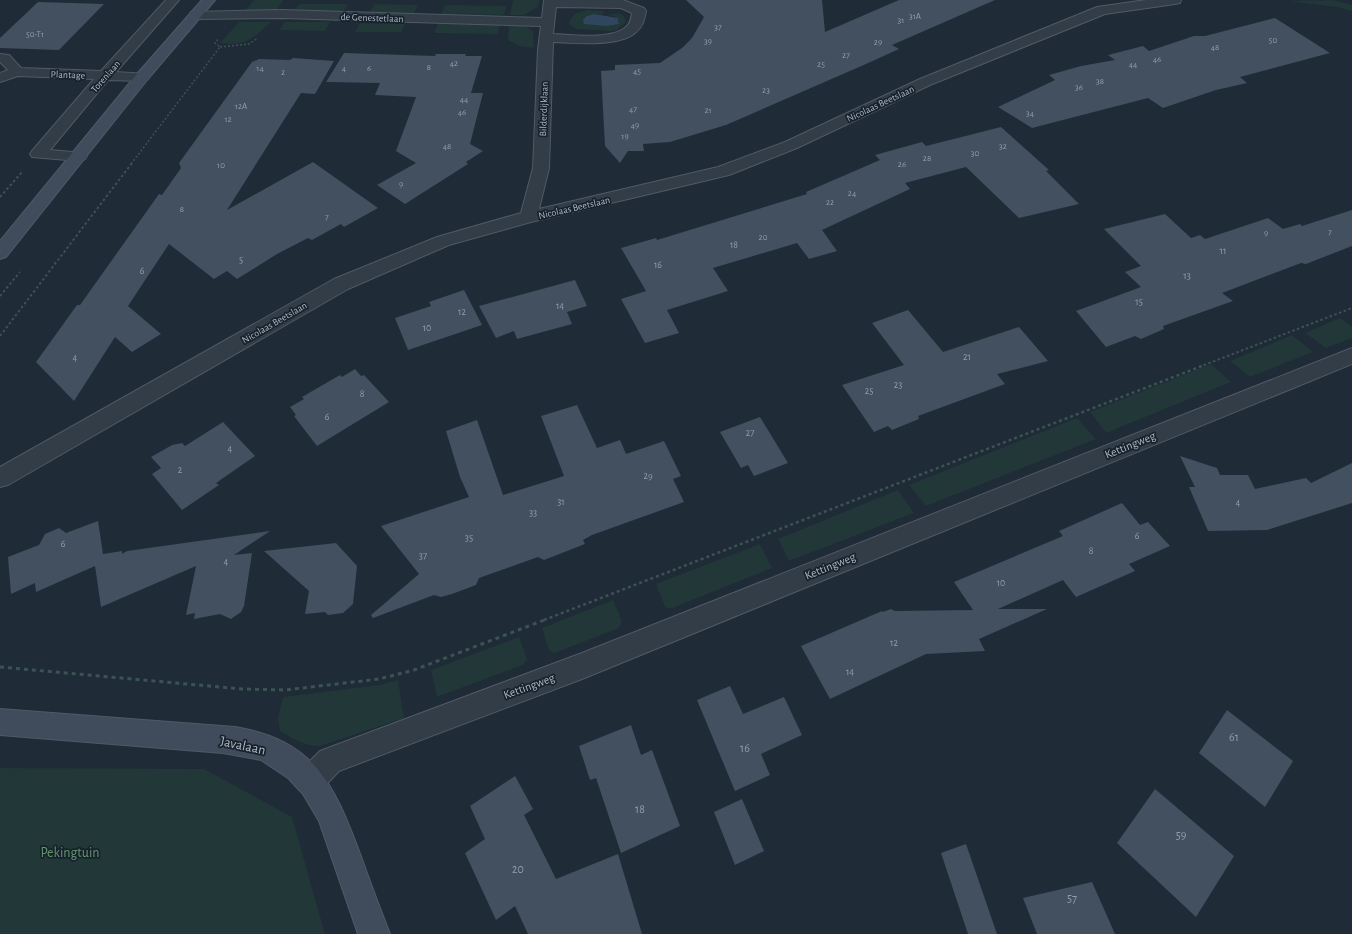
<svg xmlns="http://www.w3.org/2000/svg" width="1352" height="934" viewBox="0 0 1352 934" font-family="'Alegreya Sans',sans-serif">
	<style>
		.green { fill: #213738 }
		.water { fill: #30465e }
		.building { fill: #425060 }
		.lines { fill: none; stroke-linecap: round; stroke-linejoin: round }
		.street-casing { stroke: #505a66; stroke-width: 2 }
		.secondary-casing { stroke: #505a66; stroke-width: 2 }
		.path-far3 { stroke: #3b5353; stroke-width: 1.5; stroke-dasharray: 2 2; stroke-linecap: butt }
		.path-far2 { stroke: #3b5353; stroke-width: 2; stroke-dasharray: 2.5 2.5; stroke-linecap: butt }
		.path-far1 { stroke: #3b5353; stroke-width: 2.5; stroke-dasharray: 3 3; stroke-linecap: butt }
		.path { stroke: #3b5353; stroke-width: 3; stroke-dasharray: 4 4; stroke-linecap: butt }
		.street { fill: #323d48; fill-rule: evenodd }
		.secondary { fill: #404c5b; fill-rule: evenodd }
		.labels { text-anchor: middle; stroke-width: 3.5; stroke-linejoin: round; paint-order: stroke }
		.far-number-label { font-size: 9px; fill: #929dac }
		.far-street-label { font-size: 10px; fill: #acb7c5; stroke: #18222c }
		.number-label { font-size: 10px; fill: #929dac }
		.street-label { font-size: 12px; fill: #acb7c5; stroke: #18222c }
		.near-number-label { font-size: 12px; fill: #929dac }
		.near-street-label { font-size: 14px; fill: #acb7c5; stroke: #18222c }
		.near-park-label { font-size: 14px; fill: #63966c; stroke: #18222c }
	</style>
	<rect width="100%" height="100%" fill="#1f2b37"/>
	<path class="green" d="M254 0H283L276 12 245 11Z
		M513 0H540L538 7 524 15H510Z
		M1333 0 1352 5V11L1337 7 1288 1Z
		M299 4H348L343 12 294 11Z
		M374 4 418 5 414 13H369Z
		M445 5 506 6 504 15 441 14Z
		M588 10 604 11 602 15 594 14 584 24H619V20L614 16 606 15 620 13 625 18 626 22 617 30 608 31 576 29 569 24C571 13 578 12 588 10Z
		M239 22H272C252 38 248 47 220 43Z
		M285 22H330L325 31 279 30Z
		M360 23 405 24 401 32H355Z
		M438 24H500L498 34 434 33Z
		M509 24 525 26 533 31 534 48 519 46 508 40Z
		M1340 318 1352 327V338L1326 348 1305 333Z
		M1292 335 1313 352 1250 377 1230 361Z
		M1211 364 1231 382 1106 433 1090 412Z
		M1077 418 1096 439 926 506 909 485Z
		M898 490 914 513 789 561 778 539Z
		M760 544 772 568 670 609 665 607 656 584Z
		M613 600 622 621 619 628 555 653 549 651 542 628Z
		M519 637 527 659 523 665 437 697 431 670Z
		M398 680 404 718 320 746C305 747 293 738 280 731L278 718 283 697 379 685Z
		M0 768 204 769 292 817 325 934H0Z"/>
	<path class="water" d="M594 14 618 18 619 24 606 26 584 24 583 20 587 16Z"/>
	<path class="building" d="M686 0H822L825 32 899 0H995L892 45 899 49 866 64 726 125 670 142 643 144 644 151H628L620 163 605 146 601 71 615 70V65L660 63 682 48 692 38 704 17Z
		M38 2 104 4 59 50 0 48V38Z
		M1275 18 1330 53 1240 77 1247 83 1216 90 1163 108 1148 98 1032 128 998 107 1055 80 1049 75 1081 66 1115 60 1108 55 1143 46 1149 51 1194 36H1205Z
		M344 53 435 56 436 54H466L465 56H482L471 93H483L470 144 483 151 466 162 468 164 405 204 377 185 416 163 396 151 416 97 375 95 380 83 326 82Z
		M293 58 334 61 315 94 301 93 227 210 313 162 378 208 344 227 341 224 312 240 308 238 277 254 237 279 227 271 214 279 169 244 128 306 161 334 132 352 115 337 74 401 36 362 77 305H80L159 194 162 195 181 168 179 163 252 62 259 59 290 60Z
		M1001 127 1049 170 1046 171 1079 204 1019 218 966 167 905 183 910 189 822 230 837 251 809 259 797 243 713 268 728 291 667 310 679 333 645 343 621 299 646 291 621 248 656 238 657 240 807 194 806 192 880 160 875 155 922 142 926 146Z
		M1352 210V246L1306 264 1301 263 1222 293 1233 301 1163 326 1164 329 1141 339 1135 336 1106 347 1076 311 1141 287 1125 272 1141 266 1104 229 1165 214 1191 238 1200 235 1205 239 1268 218 1283 229 1300 224 1302 226Z
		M575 280 587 306 567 312 572 324 517 339 514 331 496 338 479 306Z
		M464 290 482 325 408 350 395 318 431 306 429 302Z
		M908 310 943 352 1019 327 1048 361 997 374 1005 384 918 416 919 419 892 430 888 426 874 432 842 385 904 365 872 323Z
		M355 369 361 376 364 375 389 402 317 446 294 416 296 415 290 407 304 399 302 397 340 375 342 377Z
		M577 405 597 448 620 440 626 454 664 441 681 476 673 479 684 502 592 535 583 540 585 544 544 560 538 557 479 578 476 585 452 594 441 597 434 595 373 618 371 615 419 574 381 526 469 497 460 477 446 431 477 420 503 495 564 476 541 416Z
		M760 417 788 463 754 476 748 465 741 468 720 432Z
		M223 422 255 456 216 483 219 485 182 510 152 474 161 468 151 457 172 445 182 443 185 446Z
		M1180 456 1217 468 1220 475H1248L1255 489 1306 478 1311 483 1352 463V503L1267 530 1208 531 1189 487H1195Z
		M1122 503 1140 525 1148 522 1170 546 1129 564 1135 571 1076 597 1063 580 998 609H1047L979 639 985 651 926 654 830 699 801 646 882 611 883 612 891 609 895 611 973 610 954 582 1063 536 1059 531Z
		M98 521 103 554 122 551V554L127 551 270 531 234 555 252 553 244 606 241 612 231 619 220 614 194 619 195 613 186 615 196 566 101 607 95 566 36 592 35 583 11 594 8 557 39 545 45 534 59 528 66 533Z
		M336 543 357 566 353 604 343 613 328 615 325 612 305 614 309 591 264 551Z
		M730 686 743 714 784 697 802 735 761 754 770 775 735 791 697 700Z
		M1227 710 1293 761 1265 807 1199 753Z
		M631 725 641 755 652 750 680 826 621 853 596 778 590 780 579 746Z
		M515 776 533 809 524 815 556 879 618 854 642 934H528L515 906 496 920 465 853 485 839 470 806Z
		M1155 789 1234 856 1196 917 1117 843Z
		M742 799 764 851 735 865 714 812Z
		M966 844 997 934H968L941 853Z
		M1092 882 1115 934H1037L1023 898Z"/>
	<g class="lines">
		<defs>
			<path id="street" d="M166 0H179L116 72 147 74 149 77 147 80 142 81 108 80 50 150 85 153 87 156 85 159 79 161 32 157 30 154 32 151 94 79 18 76 0 82V73L8 70 0 62V54L9 55 21 68 101 71Z
				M544 0H623L644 8 646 11C644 20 643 27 635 33 619 47 574 43 553 42L549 168 539 209 718 167 785 142 920 79 1097 7 1146 0H1181L1180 3 1175 4 1105 14 930 85 797 148 729 175 531 222 449 245 348 289 8 485 0 487V467L334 279 437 237 521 213 533 168 538 49 541 26 282 18 196 19 191 18 189 15 191 12 282 10 542 18ZM556 7 621 8 632 13C631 18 631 23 626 27 612 40 572 35 553 34Z
				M1352 348V364L582 679 339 771 321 790 311 794 301 790 297 780 301 770 320 751 582 653Z"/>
			<path id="secondary" d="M202 0H215L147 80 6 257 0 259V241L137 74Z
				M0 709 235 727C314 740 333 783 359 851 369 879 379 906 390 934H358L319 821 303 794 288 778 261 760 223 753 0 735Z"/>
		</defs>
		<use href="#street" class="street-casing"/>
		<use href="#secondary" class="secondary-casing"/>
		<path class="path-far3" d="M220 47 249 44 258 38
			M131 164 220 47 215 43 219 38"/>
		<path class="path-far2" d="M0 197 23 171
			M0 296 20 272
			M0 336 132 163
			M1199 367 1352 308"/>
		<path class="path-far1" d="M544 620 1202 366"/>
		<path class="path" d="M0 667 242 689 285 690 379 679 414 670 547 619"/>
		<use href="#street" class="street"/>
		<use href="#secondary" class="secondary"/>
	</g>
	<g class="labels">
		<g class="far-number-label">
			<text x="915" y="19">31A</text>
			<text x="901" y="23">31</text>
			<text x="718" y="30">37</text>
			<text x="35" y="37">50-T1</text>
			<text x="1273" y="43">50</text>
			<text x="708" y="44">39</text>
			<text x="878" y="45">29</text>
			<text x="1215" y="50">48</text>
			<text x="846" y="58">27</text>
			<text x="1157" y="62">46</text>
			<text x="454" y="66">42</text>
			<text x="821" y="67">25</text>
			<text x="1133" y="67">44</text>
			<text x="429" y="70">8</text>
			<text x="260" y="71">14</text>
			<text x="344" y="71">4</text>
			<text x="369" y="71">6</text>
			<text x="637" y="74">45</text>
			<text x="283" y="75">2</text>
			<text x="1100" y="84">38</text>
			<text x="1079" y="90">36</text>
			<text x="766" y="93">23</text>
			<text x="464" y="102">44</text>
			<text x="241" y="109">12A</text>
			<text x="633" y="112">47</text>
			<text x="708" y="113">21</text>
			<text x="462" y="115">46</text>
			<text x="1030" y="116">34</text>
			<text x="228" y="122">12</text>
			<text x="635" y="128">49</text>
			<text x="625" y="139">19</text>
			<text x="447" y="149">48</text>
			<text x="1003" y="149">32</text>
			<text x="975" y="156">30</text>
			<text x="927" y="161">28</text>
			<text x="902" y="167">26</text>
			<text x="221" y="168">10</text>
			<text x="401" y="187">9</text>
			<text x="852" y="196">24</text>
			<text x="830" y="205">22</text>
			<text x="182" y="212">8</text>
			<text x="327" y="220">7</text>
			<text x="1330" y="235">7</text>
			<text x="1266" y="236">9</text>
			<text x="763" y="240">20</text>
		</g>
		<g class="far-street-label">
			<text transform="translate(372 17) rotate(2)" y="4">de Genestetlaan</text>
			<text transform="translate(68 74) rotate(2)" y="4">Plantage</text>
			<text transform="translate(105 76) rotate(-49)" y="4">Torenlaan</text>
			<text transform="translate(880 103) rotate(-25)" y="4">Nicolaas Beetslaan</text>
			<text transform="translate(543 109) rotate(-88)" y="4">Bilderdijklaan</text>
			<text transform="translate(574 207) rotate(-13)" y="4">Nicolaas Beetslaan</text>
			<text transform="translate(274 322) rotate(-30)" y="4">Nicolaas Beetslaan</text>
		</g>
		<g class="number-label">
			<text x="734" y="248">18</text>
			<text x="1223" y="254">11</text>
			<text x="241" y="263">5</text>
			<text x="658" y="268">16</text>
			<text x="142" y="274">6</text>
			<text x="1187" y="279">13</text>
			<text x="1139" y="305">15</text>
			<text x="560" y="309">14</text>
			<text x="462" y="315">12</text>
			<text x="427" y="331">10</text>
			<text x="967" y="360">21</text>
			<text x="75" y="361">4</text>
			<text x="898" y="388">23</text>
			<text x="869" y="394">25</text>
			<text x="362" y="397">8</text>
			<text x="327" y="420">6</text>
			<text x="750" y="436">27</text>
			<text x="230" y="452">4</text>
			<text x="180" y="473">2</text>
			<text x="648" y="479">29</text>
			<text x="561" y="505">31</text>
			<text x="1238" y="506">4</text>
			<text x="533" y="516">33</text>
			<text x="1137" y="539">6</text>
			<text x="469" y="541">35</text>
			<text x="63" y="547">6</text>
			<text x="1091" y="554">8</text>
			<text x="423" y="559">37</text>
			<text x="226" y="565">4</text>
			<text x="1001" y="586">10</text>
			<text x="894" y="646">12</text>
			<text x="850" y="675">14</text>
		</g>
		<g class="street-label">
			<text transform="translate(1130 445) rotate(-22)" y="4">Kettingweg</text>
			<text transform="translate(830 566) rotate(-22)" y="4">Kettingweg</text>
			<text transform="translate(529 686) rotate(-20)" y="4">Kettingweg</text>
		</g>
		<g class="near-number-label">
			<text x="1234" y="741">61</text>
			<text x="745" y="752">16</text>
			<text x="640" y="813">18</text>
			<text x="1181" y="839">59</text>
			<text x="518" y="873">20</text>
			<text x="1072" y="902">57</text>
		</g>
		<g class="near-street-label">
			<text transform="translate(243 745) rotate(12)" y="5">Javalaan</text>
		</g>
		<g class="near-park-label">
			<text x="70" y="857">Pekingtuin</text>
		</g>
	</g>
</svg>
